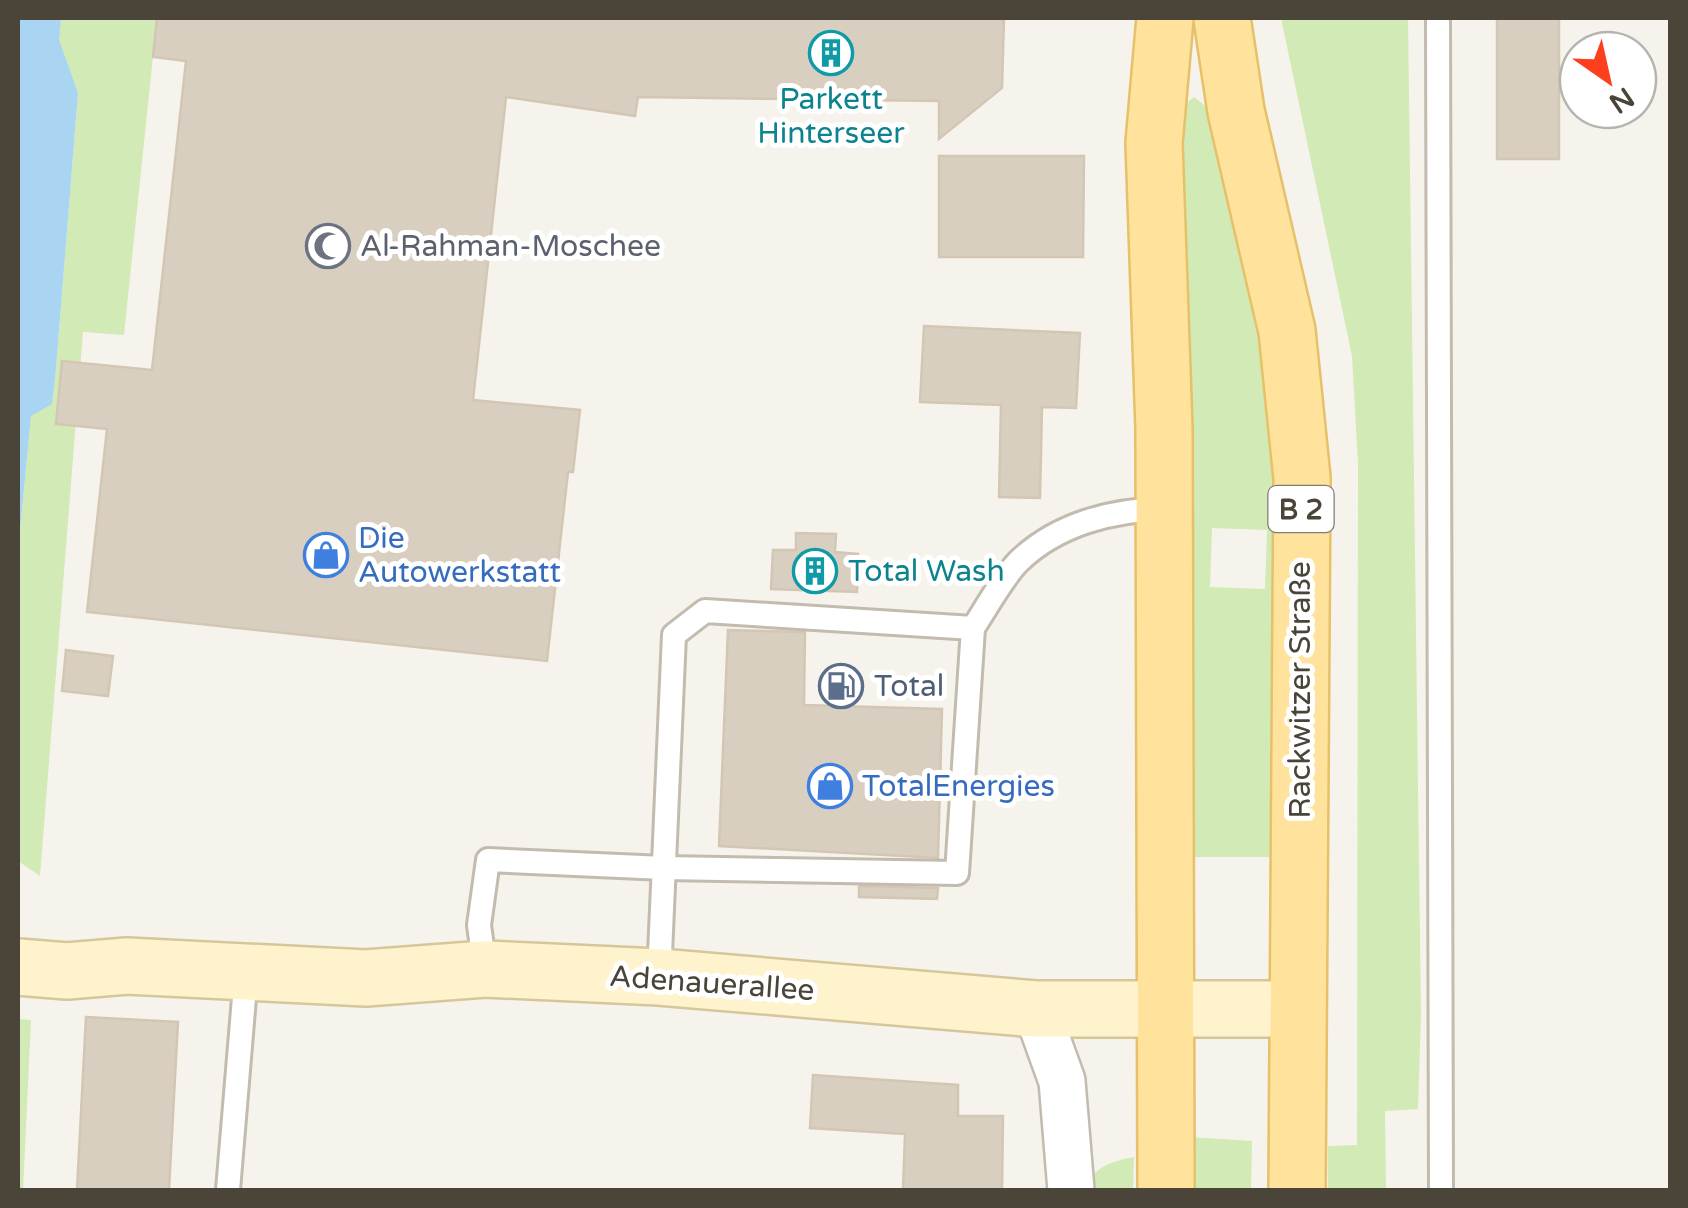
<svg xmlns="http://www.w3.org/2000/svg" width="1688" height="1208" viewBox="0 0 1688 1208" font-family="'Varela Round',sans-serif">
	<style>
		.green { fill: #d2eab5; fill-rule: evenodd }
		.water { fill: #a9d4f2 }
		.building { fill: #d8cfc1; stroke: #d3c7b4; stroke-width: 2.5 }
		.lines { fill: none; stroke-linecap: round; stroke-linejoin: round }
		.service-casing { stroke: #c2bbae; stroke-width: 28 }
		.minor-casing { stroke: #c2bbae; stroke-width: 50 }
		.secondary-casing { stroke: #d6c79b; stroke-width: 60 }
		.primary-casing { stroke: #e6c16a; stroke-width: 60 }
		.service { stroke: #fff; stroke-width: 22 }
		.minor { stroke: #fff; stroke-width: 45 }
		.secondary { stroke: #fff3cd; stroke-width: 55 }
		.primary { stroke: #ffe39c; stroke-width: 55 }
		.labels { text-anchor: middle; stroke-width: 10; stroke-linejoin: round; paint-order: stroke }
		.shield { fill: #fff; stroke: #817c74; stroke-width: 2.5 }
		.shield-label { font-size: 28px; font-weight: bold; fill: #4b4439 }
		.culture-label { font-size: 30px; fill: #0d838f; stroke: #fff }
		.worship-label { font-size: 30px; fill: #5b616d; stroke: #fff; text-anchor: start }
		.shop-label { font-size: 30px; fill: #366cbe; stroke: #fff; text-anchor: start }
		.service-label { font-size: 30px; fill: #4e5e75; stroke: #fff; text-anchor: start }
		.street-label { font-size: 30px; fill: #4b4439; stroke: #fff }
	</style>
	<rect width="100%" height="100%" fill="#f6f3ec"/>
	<path class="green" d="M61 18H157L124 335 83 332 40 876 18 861V552L31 415 56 368 78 93 58 40Z
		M1281 18H1408L1421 1015 1418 1109 1385 1111 1386 1190H1328V1146L1357 1145 1358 463 1352 356Z
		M1194 97 1208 108 1253 282 1272 402 1279 495 1274 857H1191L1180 108ZM1212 528 1267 530 1265 589 1210 587Z
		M18 1019 31 1020 23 1190H18Z
		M1188 1137 1252 1141 1251 1190H1188Z
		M1134 1157 1133 1190H1085C1094 1166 1110 1162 1134 1157Z"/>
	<path class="water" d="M18 18H61L59 40 78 93 56 368 52 404 31 416 18 552Z"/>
	<path class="building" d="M157 18H1004L1002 88 939 139V101L638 97 635 116 506 97 473 400 580 410 573 472H568L547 661 87 612 107 429 56 424 62 361 152 370 186 61 153 57Z
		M1497 18H1559V159H1497Z
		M939 156H1084L1083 257H939Z
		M924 326 1080 333 1076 408 1042 407 1040 498 999 497 1001 405 920 402Z
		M796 533 836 534 835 552 858 554 857 592 771 589 773 550H796Z
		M728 630 805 632 804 705 942 709 938 858 719 846Z
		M66 650 113 656 108 696 62 691Z
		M859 886 938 888 937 899 859 897Z
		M86 1017 178 1022 169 1190H77Z
		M813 1075 958 1085V1116H1003L1002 1190H903L905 1134 810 1128Z"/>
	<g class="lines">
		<defs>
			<path id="service" d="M1438 18 1441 1190
				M485 969 479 925 488 860 664 868 957 873 973 628
				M659 977 674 635 705 611 973 628C987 607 1001 580 1018 562 1057 524 1112 510 1164 509
				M228 1190 246 974"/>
			<path id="minor" d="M1036 1009 1062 1081 1071 1190"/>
			<path id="secondary" d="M18 967 67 971 127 966 366 978 485 969 659 977 1036 1009H1297"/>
			<path id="primary" d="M1165 18 1154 143 1164 429 1166 1190
				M1222 18 1236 111 1287 331 1302 478 1297 1190"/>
		</defs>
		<use href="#service" class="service-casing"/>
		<use href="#minor" class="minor-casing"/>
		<use href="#secondary" class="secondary-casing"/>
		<use href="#primary" class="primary-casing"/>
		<use href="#service" class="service"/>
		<use href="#minor" class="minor"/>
		<use href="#secondary" class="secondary"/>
		<use href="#primary" class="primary"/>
	</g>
	<defs>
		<symbol id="building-ring" viewBox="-11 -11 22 22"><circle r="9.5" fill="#fff" stroke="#0f9aa8" stroke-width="1.5"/><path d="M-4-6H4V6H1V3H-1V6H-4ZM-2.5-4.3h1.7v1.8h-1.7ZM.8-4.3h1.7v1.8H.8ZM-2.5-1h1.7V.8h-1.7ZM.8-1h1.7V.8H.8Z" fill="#0f9aa8"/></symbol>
		<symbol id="mosque-ring" viewBox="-11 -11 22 22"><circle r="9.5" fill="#fff" stroke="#6b7280" stroke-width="1.5"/><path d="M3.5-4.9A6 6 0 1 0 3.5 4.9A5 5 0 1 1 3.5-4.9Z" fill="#6b7280"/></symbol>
		<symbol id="shop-ring" viewBox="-11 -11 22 22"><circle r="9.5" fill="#fff" stroke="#3f7fe0" stroke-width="1.5"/><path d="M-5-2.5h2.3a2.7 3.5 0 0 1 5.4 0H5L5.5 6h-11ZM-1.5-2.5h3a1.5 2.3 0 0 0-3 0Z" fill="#3f7fe0"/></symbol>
		<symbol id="fuel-ring" viewBox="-11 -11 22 22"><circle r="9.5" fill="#fff" stroke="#5c6f8a" stroke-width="1.5"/><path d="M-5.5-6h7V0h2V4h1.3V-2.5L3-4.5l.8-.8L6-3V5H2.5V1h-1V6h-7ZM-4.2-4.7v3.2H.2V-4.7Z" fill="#5c6f8a"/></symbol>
	</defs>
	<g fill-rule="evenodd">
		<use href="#building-ring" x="806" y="28" width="50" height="50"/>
		<use href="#mosque-ring" x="303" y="221" width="50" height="50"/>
		<use href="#shop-ring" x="301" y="530" width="50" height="50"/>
		<use href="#building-ring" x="790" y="546" width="50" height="50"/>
		<use href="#fuel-ring" x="816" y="661" width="50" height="50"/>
		<use href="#shop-ring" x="805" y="761" width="50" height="50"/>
	</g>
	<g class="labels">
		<rect class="shield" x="1268.5" y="486" width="65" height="46" rx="8"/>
		<g class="shield-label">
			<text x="1301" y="519">B 2</text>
		</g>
		<g class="culture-label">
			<text x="831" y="109">Parkett<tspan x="831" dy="34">Hinterseer</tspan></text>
			<text x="848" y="581" text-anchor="start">Total Wash</text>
		</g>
		<g class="worship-label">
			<text x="360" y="256">Al-Rahman-Moschee</text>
		</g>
		<g class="shop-label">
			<text x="358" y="548">Die<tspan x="358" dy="34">Autowerkstatt</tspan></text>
			<text x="862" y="796">TotalEnergies</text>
		</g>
		<g class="service-label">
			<text x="874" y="696">Total</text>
		</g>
		<g class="street-label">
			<text transform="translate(1300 690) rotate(-90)" y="10">Rackwitzer Straße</text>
			<text transform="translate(712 983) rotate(4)" y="10">Adenauerallee</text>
		</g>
	</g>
	<rect width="1688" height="1208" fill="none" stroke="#4b4439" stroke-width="40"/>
	<g transform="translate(1608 80) rotate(146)"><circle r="48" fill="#ffffff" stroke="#b7b4b0" stroke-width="2.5"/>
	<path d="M0-8L18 38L0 25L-18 38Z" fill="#fc3f1d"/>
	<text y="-15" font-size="28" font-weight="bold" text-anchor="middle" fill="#4b4439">N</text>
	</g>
</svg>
